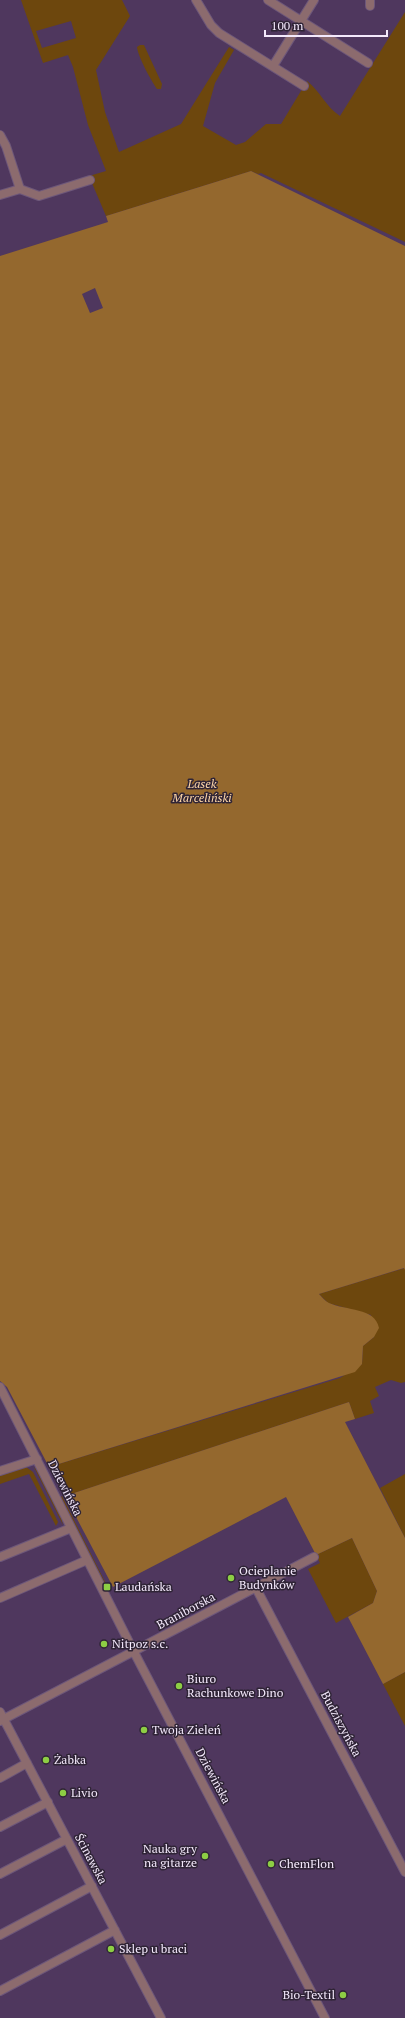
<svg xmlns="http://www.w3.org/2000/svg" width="405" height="2018" viewBox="0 0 405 2018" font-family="'PT Serif',serif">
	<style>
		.green { fill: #6d470d; fill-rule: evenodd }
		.forest { fill: #94682e; fill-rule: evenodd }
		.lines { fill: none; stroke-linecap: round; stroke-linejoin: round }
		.street-casing { stroke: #6d577a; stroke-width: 10 }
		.street { stroke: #8c6b6e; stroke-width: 8 }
		.poi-dot { fill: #8dce44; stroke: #2f2436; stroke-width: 1.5 }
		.labels { text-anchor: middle; stroke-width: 3; stroke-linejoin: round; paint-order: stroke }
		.park-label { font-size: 12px; font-style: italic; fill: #fed7a8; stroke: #2f2436 }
		.street-label { font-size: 12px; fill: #f4e9fc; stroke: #2f2436 }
		.poi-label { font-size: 12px; fill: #f4e9fc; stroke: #2f2436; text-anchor: start }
	</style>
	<rect width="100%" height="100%" fill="#4f375e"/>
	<path class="green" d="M21 0H122L130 16 96 70 105 112 119 152 181 124 229 47 234 50 215 83 203 126 236 145 245 142 266 124H281L307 81C320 91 326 107 340 116L405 12V242L261 173 258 174 251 171 106 216 89 176 106 171 88 125 73 67 68 55 43 63ZM71 21 76 38 42 48 36 31Z
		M140 45H144L162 84 161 89H157C151 80 138 57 137 47Z
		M405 1268V1382L401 1383 391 1380 375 1387 379 1396 370 1401 374 1413 355 1419 349 1402 65 1496 49 1467 340 1378 362 1364 363 1346 374 1337 371 1315 328 1303 319 1294Z
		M26 1467 33 1472 58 1522 56 1526 29 1474 0 1484V1475Z
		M34 1467 38 1471 61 1517 63 1525Z
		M405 1474V1538L380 1488Z
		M62 1496 109 1590 107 1589 60 1498Z
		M352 1538 377 1591 373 1603 336 1623 308 1569 320 1563 316 1555Z
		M405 1672V1726L383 1684Z"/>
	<path class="forest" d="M251 171 405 246V1270L404 1268 319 1294C322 1297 325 1301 329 1303 346 1311 375 1307 379 1328L374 1337 363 1346 362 1364 355 1372 49 1467 7 1387 0 1381V256L108 222 106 216ZM95 288 103 308 90 313 82 294Z
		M349 1402 355 1419 345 1422 405 1538V1672L383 1684 348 1617 373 1603 377 1591 352 1538 316 1555 286 1497 113 1587 65 1496Z"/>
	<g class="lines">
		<defs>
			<path id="street" d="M196 0 211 25 219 33 304 86
				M268 0 368 63
				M370 6V0
				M273 66 314 0
				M0 135 6 146 20 189
				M0 195 20 189 39 196 90 180
				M0 1387 134 1652 325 2018
				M0 1471 37 1459
				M0 1557 71 1528
				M256 1588 405 1872
				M0 1598 87 1560
				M0 1712 161 2018
				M0 1721 314 1557
				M0 1778 27 1763
				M0 1827 48 1802
				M0 1874 67 1839
				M0 1935 92 1886
				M0 1991 115 1930"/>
		</defs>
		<use href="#street" class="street-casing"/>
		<use href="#street" class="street"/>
	</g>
	<g class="poi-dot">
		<circle cx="231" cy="1578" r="4"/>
		<rect x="103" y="1583" width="8" height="8" rx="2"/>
		<circle cx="104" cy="1644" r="4"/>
		<circle cx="179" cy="1686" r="4"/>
		<circle cx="144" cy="1730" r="4"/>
		<circle cx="46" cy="1760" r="4"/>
		<circle cx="63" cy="1793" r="4"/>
		<circle cx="205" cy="1856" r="4"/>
		<circle cx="271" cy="1864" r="4"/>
		<circle cx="111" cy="1949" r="4"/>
		<circle cx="343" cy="1995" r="4"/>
	</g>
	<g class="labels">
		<g class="park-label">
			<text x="202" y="788">Lasek<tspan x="202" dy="14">Marceliński</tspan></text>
		</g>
		<g class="street-label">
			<text transform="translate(65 1488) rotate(63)" y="4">Dziewińska</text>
			<text transform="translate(186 1611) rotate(-28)" y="4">Braniborska</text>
			<text transform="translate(341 1724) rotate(62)" y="4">Budziszyńska</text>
			<text transform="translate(213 1776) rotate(62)" y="4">Dziewińska</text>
			<text transform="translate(91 1859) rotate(62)" y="4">Ścinawska</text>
		</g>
		<g class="poi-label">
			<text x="239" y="1575">Ocieplanie<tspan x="239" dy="14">Budynków</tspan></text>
			<text x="115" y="1591">Laudańska</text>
			<text x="112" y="1648">Nitpoz s.c.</text>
			<text x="187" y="1683">Biuro<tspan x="187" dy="14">Rachunkowe Dino</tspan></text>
			<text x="152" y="1734">Twoja Zieleń</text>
			<text x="54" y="1764">Żabka</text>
			<text x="71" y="1797">Livio</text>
			<text x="197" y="1853" text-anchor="end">Nauka gry<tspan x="197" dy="14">na gitarze</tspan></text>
			<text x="279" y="1868">ChemFlon</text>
			<text x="119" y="1953">Sklep u braci</text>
			<text x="335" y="1999" text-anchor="end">Bio-Textil</text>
		</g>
	</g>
	<path d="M265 30v6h122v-6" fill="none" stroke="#f4e9fc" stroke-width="2"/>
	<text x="271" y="30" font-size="12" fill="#f4e9fc" stroke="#2f2436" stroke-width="3" paint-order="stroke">100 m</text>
</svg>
